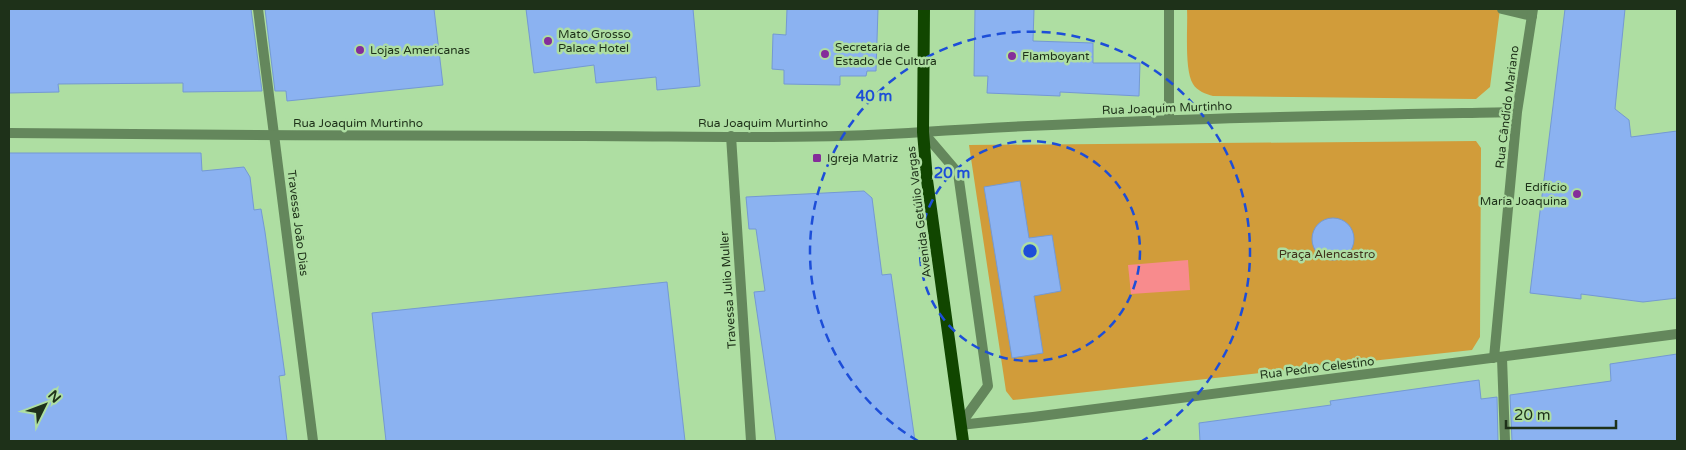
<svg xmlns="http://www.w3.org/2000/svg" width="1686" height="450" viewBox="0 0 1686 450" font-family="'Varela Round',sans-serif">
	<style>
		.green { fill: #d19c3a }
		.water { fill: #f88b8d }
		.building { fill: #8bb2f1; stroke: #7499d3 }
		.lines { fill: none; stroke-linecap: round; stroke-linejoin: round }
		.service { stroke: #64875c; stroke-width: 10 }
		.pedestrian { stroke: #64875c; stroke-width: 10 }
		.minor { stroke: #64875c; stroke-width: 10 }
		.tertiary { stroke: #64875c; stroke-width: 10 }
		.primary { stroke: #114600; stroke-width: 12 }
		.ring { fill: none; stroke: #1d4ed8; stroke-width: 2.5; stroke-dasharray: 9 6 }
		.poi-dot { fill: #852d9a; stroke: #aedea2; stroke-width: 2 }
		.labels { text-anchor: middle; stroke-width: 5; stroke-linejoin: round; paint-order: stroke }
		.poi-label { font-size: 12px; fill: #1e3119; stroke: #aedea2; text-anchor: start }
		.street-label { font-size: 12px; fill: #1e3119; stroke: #aedea2 }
		.park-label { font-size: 12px; fill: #3f321c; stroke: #aedea2 }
		.centre { fill: #1d4ed8; stroke: #aedea2; stroke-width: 2.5 }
		.ring-label { font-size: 15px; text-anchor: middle; font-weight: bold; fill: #1d4ed8; stroke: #aedea2; stroke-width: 5; stroke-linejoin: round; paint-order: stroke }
	</style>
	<rect width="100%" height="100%" fill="#aedea2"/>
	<path class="green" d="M1187 9H1500L1490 87 1476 99 1213 96C1206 94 1197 91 1193 84 1184 70 1188 27 1187 9Z
		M1476 141 1481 148 1480 337 1472 350 1032 398 1013 400 1006 391 969 145Z"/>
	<path class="water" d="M1188 260 1190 290 1131 294 1128 265Z"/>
	<path class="building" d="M9 9H251L262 91 183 92V83L58 84 59 92 9 93Z
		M265 9H434L443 85 287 101 286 91H275Z
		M526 9H693L700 86 657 90 656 77 596 83 594 65 534 73Z
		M787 9H878L876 71H867L866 76H840V85L784 84V70L772 69 773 34 786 35Z
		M975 9H1034L1033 41 1093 43V63H1140L1139 96 1060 92V96L987 93 988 76H974Z
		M1565 9H1625L1615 109 1629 120 1631 137 1677 131V298L1643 302 1581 294V299L1530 293Z
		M9 153H201L202 171 244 167 250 177 254 210 261 209 265 232 285 375 279 376 287 441H9Z
		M1020 181 1029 238 1052 235 1061 291 1034 296 1043 353 1012 358 984 187Z
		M864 191 872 198 882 275 891 274 915 441H776L754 292 765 291 756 229H749L746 197Z
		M1312 239a21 21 0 1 1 42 0a21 21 0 1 1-42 0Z
		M667 282 685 441H386L372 313Z
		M1677 354V441H1512L1510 395 1611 381 1610 364Z
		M1479 380 1481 399 1497 397 1498 441H1200L1199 423 1331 405 1330 401Z"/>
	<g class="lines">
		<path class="service" d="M1502 9 1532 16
			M923 132 958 173 988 386 960 425"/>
		<path class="pedestrian" d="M731 136 751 441
			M1502 358 1505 441"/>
		<path class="minor" d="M258 9 313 441
			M1169 120V9
			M923 132C1121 119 1319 116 1517 112
			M1494 358 1517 112 1533 9
			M960 425 1033 417 1677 334"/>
		<path class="tertiary" d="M9 133C200 135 392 136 583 136 696 136 810 140 923 132"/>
		<path class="primary" d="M924 9 923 132 927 180 963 441"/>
	</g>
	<g class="ring">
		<circle cx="1030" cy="251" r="110"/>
		<path d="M918 441A220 220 0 1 1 1142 441"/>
	</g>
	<g class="poi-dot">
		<circle cx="548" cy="41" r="5"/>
		<circle cx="360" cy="50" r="5"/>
		<circle cx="825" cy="54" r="5"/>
		<circle cx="1012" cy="56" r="5"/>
		<rect x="812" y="153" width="10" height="10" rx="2.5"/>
		<circle cx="1577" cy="194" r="5"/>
	</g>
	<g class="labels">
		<g class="poi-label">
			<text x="558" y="38">Mato Grosso<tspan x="558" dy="14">Palace Hotel</tspan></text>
			<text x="835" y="51">Secretaria de<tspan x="835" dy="14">Estado de Cultura</tspan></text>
			<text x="370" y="54">Lojas Americanas</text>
			<text x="1022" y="60">Flamboyant</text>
			<text x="827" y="162">Igreja Matriz</text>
			<text x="1567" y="191" text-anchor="end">Edifício<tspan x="1567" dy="14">Maria Joaquina</tspan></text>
		</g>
		<g class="street-label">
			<text transform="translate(1507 107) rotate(-83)" y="4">Rua Cândido Mariano</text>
			<text transform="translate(1167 108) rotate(-2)" y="4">Rua Joaquim Murtinho</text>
			<text x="358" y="127">Rua Joaquim Murtinho</text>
			<text x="763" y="127">Rua Joaquim Murtinho</text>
			<text transform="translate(919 212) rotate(-97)" y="4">Avenida Getúlio Vargas</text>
			<text transform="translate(298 223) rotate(83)" y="4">Travessa João Dias</text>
			<text transform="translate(728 290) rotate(-94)" y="4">Travessa Julio Muller</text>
			<text transform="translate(1317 368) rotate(-7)" y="4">Rua Pedro Celestino</text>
		</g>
		<g class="park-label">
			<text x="1327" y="258">Praça Alencastro</text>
		</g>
	</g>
	<circle cx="1030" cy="251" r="8" class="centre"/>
	<g class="ring-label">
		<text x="874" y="101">40 m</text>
		<text x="952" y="178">20 m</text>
	</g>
	<rect width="1686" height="450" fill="none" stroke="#1e3119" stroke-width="20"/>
	<g transform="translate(45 405) rotate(48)" stroke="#aedea2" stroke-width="4" paint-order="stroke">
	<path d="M0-4L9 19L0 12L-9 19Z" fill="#1e3119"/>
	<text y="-8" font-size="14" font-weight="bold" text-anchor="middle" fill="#1e3119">N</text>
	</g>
	<path d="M1506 420v8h110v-8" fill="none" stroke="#1e3119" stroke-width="2.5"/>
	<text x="1514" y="420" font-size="15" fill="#1e3119" stroke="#aedea2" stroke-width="4" paint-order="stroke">20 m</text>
</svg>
